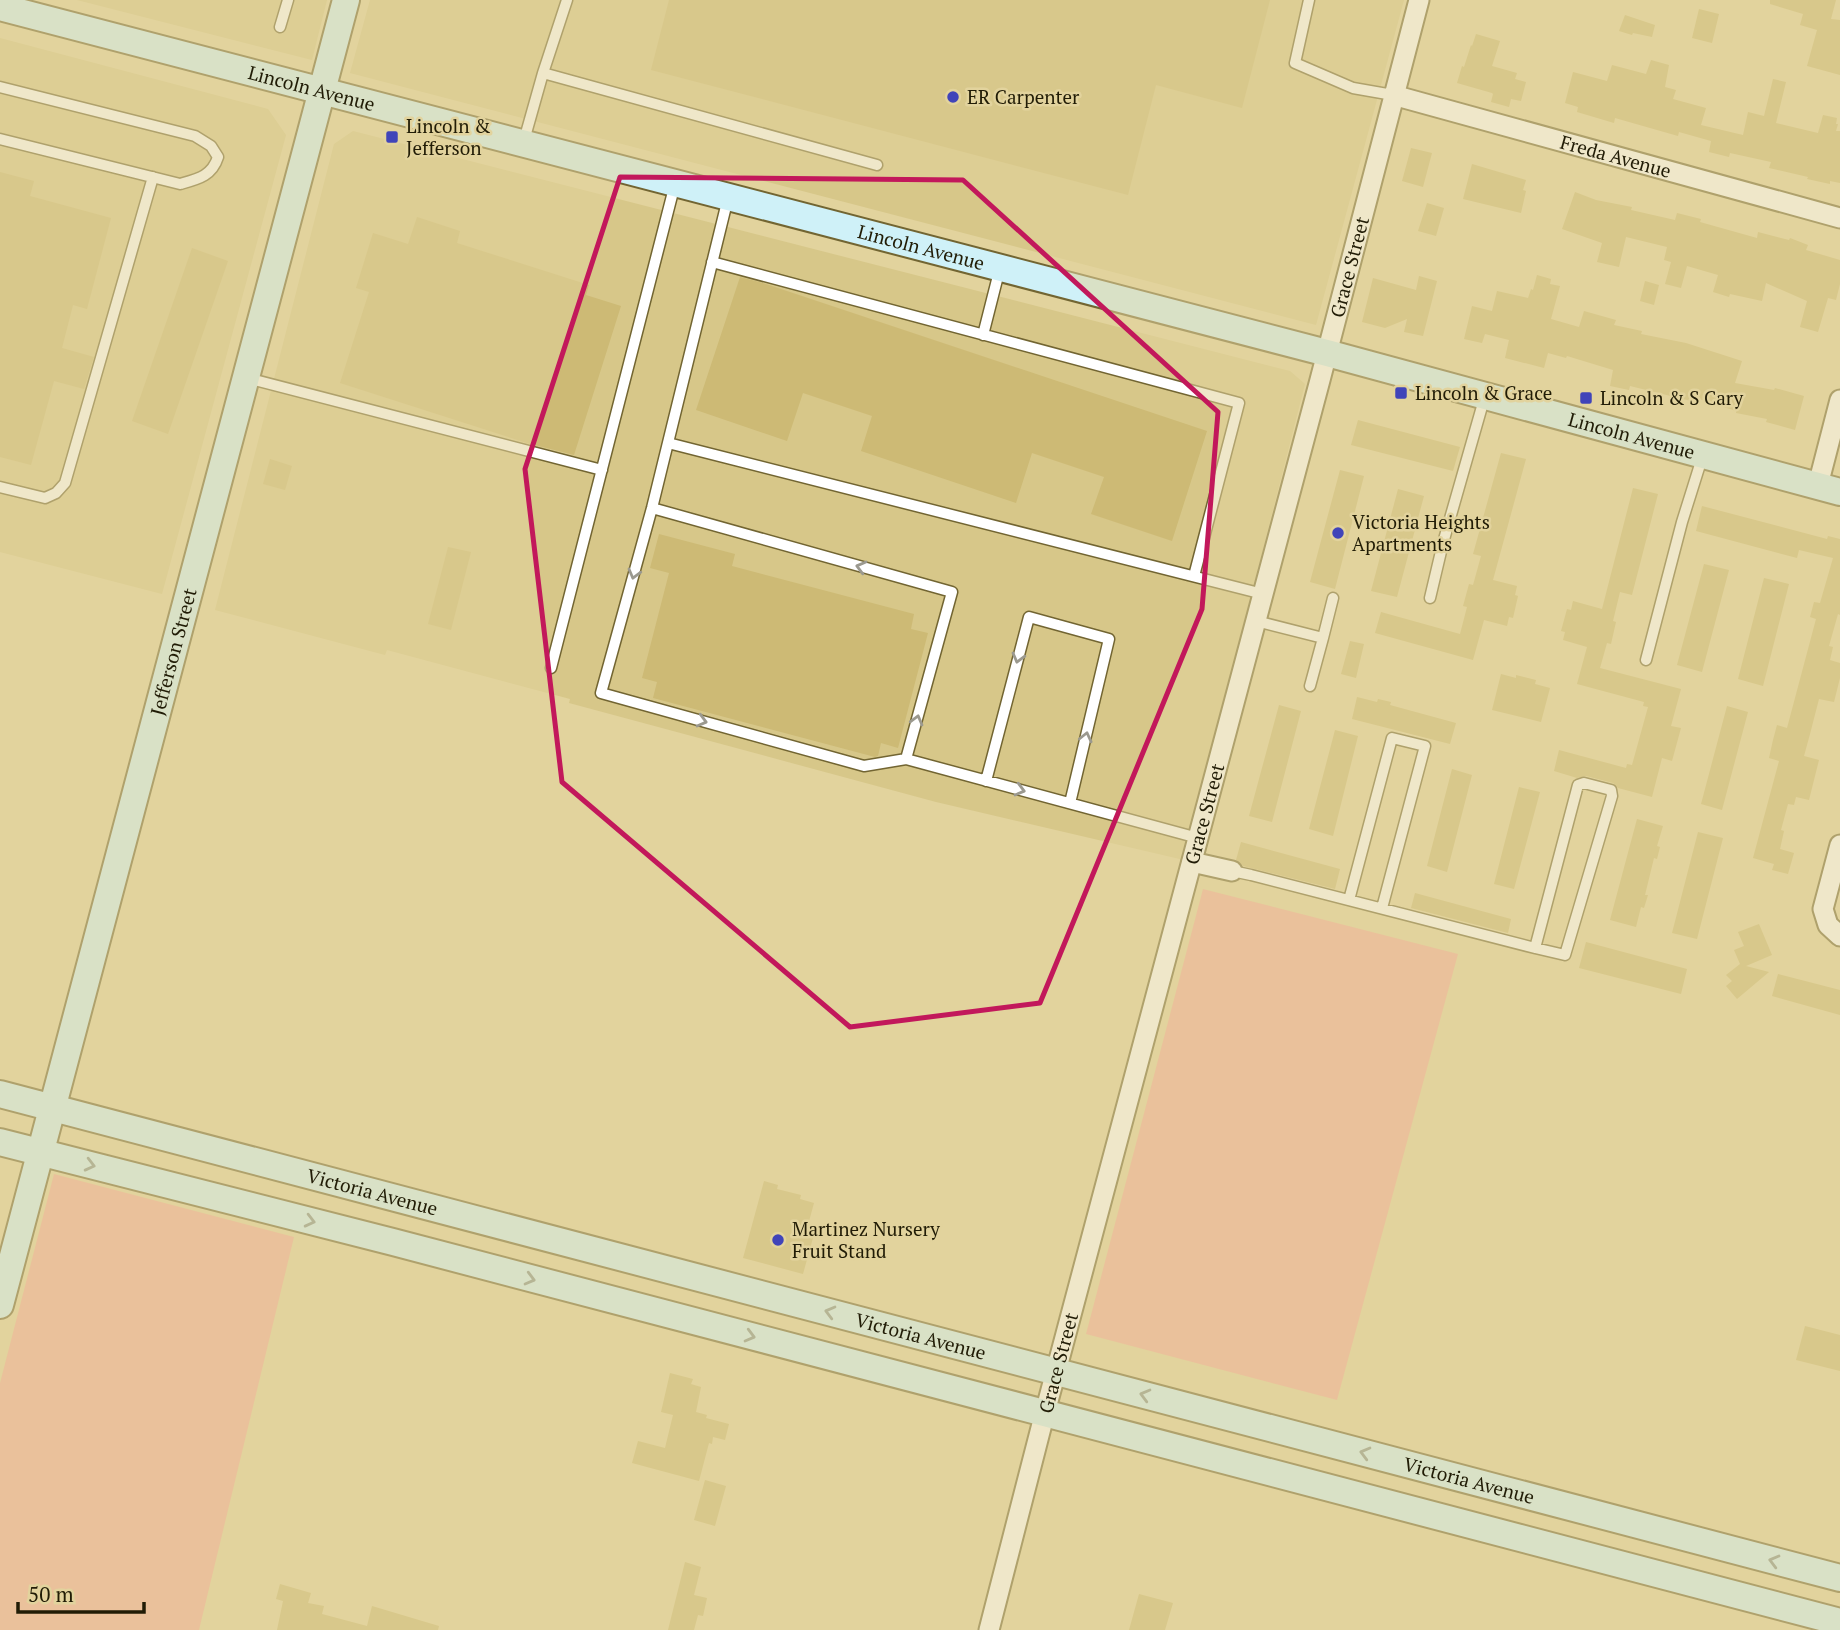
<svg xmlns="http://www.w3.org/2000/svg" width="1840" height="1630" viewBox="0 0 1840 1630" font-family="'PT Serif',serif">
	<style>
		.built { fill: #d7c789 }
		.green { fill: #f4ac99 }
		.building { fill: #cdba75 }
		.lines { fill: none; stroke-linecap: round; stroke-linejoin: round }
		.lane-casing { stroke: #726532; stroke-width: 13 }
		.street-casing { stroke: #726532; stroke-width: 23 }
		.secondary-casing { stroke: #726532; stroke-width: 30 }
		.lane { stroke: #fff; stroke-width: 10 }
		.street { stroke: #fff; stroke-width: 19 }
		.secondary { stroke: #cff1f8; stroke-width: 26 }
		.oneway { stroke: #9b998f }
		.oneway2 { stroke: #81918b }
		.marked { fill: none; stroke: #c2185b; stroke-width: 5; stroke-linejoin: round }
		.poi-dot { fill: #4044b9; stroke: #e2d39d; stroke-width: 2.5 }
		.labels { text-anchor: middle; stroke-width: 5; stroke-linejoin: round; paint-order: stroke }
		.street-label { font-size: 19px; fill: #211c06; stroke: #e2d39d }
		.poi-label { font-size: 19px; fill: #211c06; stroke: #e2d39d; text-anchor: start }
	</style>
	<rect width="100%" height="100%" fill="#e2d39d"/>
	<path class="built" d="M77 0H327L312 60Z
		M370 0H1404L1316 325 350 73Z
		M0 38 268 109 286 135 162 594 0 552Z
		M353 131 1290 371 1305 384 1184 860 936 802 569 703 570 699 387 650 385 655 215 610 334 144Z"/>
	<path class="green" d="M1203 889 1458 954 1337 1400 1086 1334Z
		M54 1174 294 1237 199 1630H0V1383Z"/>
	<path class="building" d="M669 0H1270L1242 108 1156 85 1128 195 651 70Z
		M1770 0H1836L1831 19 1840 20V75L1807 66 1817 30 1800 25 1803 14 1770 4Z
		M1699 9 1719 14 1712 43 1692 38Z
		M1625 15 1655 25 1652 37 1633 33 1632 35 1619 31Z
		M1476 34 1500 41 1492 66 1517 73 1515 79 1526 82 1521 101 1511 99 1509 107 1491 102 1493 94 1492 93 1457 83 1462 66 1464 67 1471 45 1472 46Z
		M1651 60 1669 65 1665 87 1676 90 1673 99 1706 108 1701 125 1743 135 1748 112 1764 116 1773 79 1786 82 1776 123 1818 133 1823 115 1837 118 1836 124H1838L1836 131H1840V183L1830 181V184L1807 179 1808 177 1769 168 1771 162 1730 153 1729 157 1709 152 1711 141 1679 132 1678 136 1615 118 1614 123 1577 112 1578 107 1565 103 1573 72 1607 81 1612 65 1646 74Z
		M1411 148 1432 153 1423 187 1402 181Z
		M1472 164 1526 180 1523 190 1526 191 1521 213 1463 199Z
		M0 172 34 181 30 196 111 218 87 309 73 305 62 348 94 357 84 389 54 381 31 465 0 457Z
		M1575 192 1596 200 1632 207 1631 210 1675 220 1677 213 1701 219 1700 222 1757 238 1758 232 1789 240 1790 238 1808 245 1806 250 1840 260V284L1836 300 1828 298 1818 332 1800 327 1807 301 1766 283 1762 301 1730 294 1729 297 1713 292 1718 275 1687 266 1681 288 1665 284 1671 262 1664 260 1667 247 1626 237 1619 267 1597 262 1602 243 1562 229Z
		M1427 203 1444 208 1436 236 1418 231Z
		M417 217 460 231 457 243 589 285 586 295 621 306 574 455 527 443 340 383 369 292 356 288 373 233 408 244Z
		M192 248 228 261 168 434 132 421Z
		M1537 275 1551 279 1550 284 1560 286 1551 319 1579 327 1584 311 1616 320 1614 325 1642 331 1641 334 1686 343 1742 361 1735 383 1774 390 1775 388 1804 396 1795 430 1766 422 1767 419 1736 413V411L1696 398 1695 402 1630 386 1629 390 1610 386 1613 370 1567 356 1566 358 1548 353 1544 368 1505 358 1509 340 1485 334 1482 343 1464 339 1472 306 1492 311 1497 291 1528 298 1531 289 1533 290Z
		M1419 276 1437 281 1423 336 1404 332 1407 319 1385 328 1362 322 1373 278 1416 290Z
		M740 277 763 283 1207 431 1172 541 1091 514 1104 477 1032 453 1016 503 861 451 872 416 803 393 787 441 696 410Z
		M1645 281 1659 285 1654 305 1640 301Z
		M1358 420 1460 447 1453 471 1351 445Z
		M1501 453 1526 459 1493 580 1517 586 1515 595 1518 596 1513 618 1509 617 1507 626 1484 620 1473 660 1375 633 1381 612 1460 634 1467 607 1463 606 1469 584 1473 585 1481 556 1473 554Z
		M270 459 292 466 285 490 263 484Z
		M1340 470 1364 476 1335 589 1310 582Z
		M1633 488 1658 494 1632 595 1620 592 1613 621 1616 622 1611 644 1607 643 1600 668 1681 689 1671 726 1681 728 1672 761 1662 758 1652 797 1618 788 1613 783 1586 776 1577 778 1554 771 1559 750 1626 768 1627 764 1632 765 1648 707 1643 706 1644 702 1577 684 1587 647 1563 640 1565 632 1561 631 1567 609 1571 610 1573 601 1602 609Z
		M1398 489 1424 496 1397 597 1371 591Z
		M1702 506 1827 539 1828 536 1840 539V615L1838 614 1829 646 1833 647 1830 660 1840 663V678L1834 702 1819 699 1810 734 1804 756 1819 760 1809 800 1796 797 1794 805 1788 804 1781 830 1784 831 1780 849 1794 853 1788 874 1772 870 1774 864 1753 858 1779 761 1769 758 1773 740 1777 725 1787 728 1816 619 1810 617 1814 602 1820 603 1833 558 1799 550 1797 558 1696 531Z
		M659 534 735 554 732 566 914 614 911 629 928 633 898 748 881 743 878 756 875 757 653 698 657 682 642 678 669 573 650 568Z
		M448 547 471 552 451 630 428 624Z
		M1704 564 1729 570 1702 672 1677 665Z
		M1764 578 1789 584 1763 686 1738 679Z
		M1350 641 1364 644 1356 678 1341 674Z
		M1501 674 1516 678V675L1536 680 1535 684 1550 688 1541 722 1492 710Z
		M1357 697 1377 702 1378 699 1391 702 1390 705 1456 723 1450 744 1352 719Z
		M1279 705 1301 711 1272 822 1249 816Z
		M1727 706 1748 712 1722 810 1701 804Z
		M1335 730 1358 736 1333 836 1309 829Z
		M1452 769 1472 775 1447 872 1427 866Z
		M1519 787 1540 792 1514 889 1494 884Z
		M1637 819 1663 826 1657 846 1660 847 1657 859 1654 858 1645 895H1648L1644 908 1641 907 1636 927 1610 920Z
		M1698 832 1723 838 1697 939 1672 933Z
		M1241 842 1340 869 1335 889 1243 866 1236 860Z
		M1415 893 1511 919 1508 933 1411 908Z
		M1759 924 1772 955 1746 966 1769 972 1737 999 1726 986 1732 981 1726 975 1740 964 1734 950 1744 946 1738 932Z
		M1586 942 1687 969 1681 994 1579 968Z
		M1778 974 1840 990V1015L1772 996Z
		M764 1181 778 1185 777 1189 801 1195 800 1199 814 1203 808 1225 816 1227 803 1274 743 1258Z
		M1805 1326 1840 1335V1371L1796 1360Z
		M670 1373 693 1379 691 1384 701 1387 696 1412 707 1415 706 1418 729 1424 725 1440 713 1437 712 1444 709 1443 699 1481 632 1463 638 1441 665 1448 673 1415 661 1412Z
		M705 1480 726 1486 715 1526 694 1520Z
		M685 1562 701 1567 694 1595 707 1598 703 1616 698 1615 694 1630H668Z
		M280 1584 311 1593 308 1603 324 1606 322 1614 367 1626 372 1606 439 1626 438 1630H277L283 1601 276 1599Z
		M1139 1594 1173 1603 1165 1630H1129Z"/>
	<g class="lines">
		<defs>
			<path id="lane" d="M1309 0 1295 63 1353 88 1393 95
				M280 27 288 0
				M543 73 877 165
				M0 87 195 136 211 146 218 157C212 176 198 179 180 184L0 139
				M523 144 543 73 567 0
				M712 262 1239 403 1194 576
				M983 335 1000 268
				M247 378 602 470
				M668 443 1263 594
				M0 487 45 498 56 493 65 483 153 177
				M652 508 952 592 906 759 864 766 601 693 652 508 728 198
				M1430 598 1443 543 1485 396
				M1256 621 1323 638 1310 686
				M1323 638 1333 598
				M1646 660 1682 522 1703 455
				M551 668 675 184
				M906 759 1198 838
				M986 781 1029 617 1109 639 1070 803
				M1232 871 1251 875 1535 948 1565 955 1612 796 1611 790 1584 783 1578 785 1535 948
				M1349 900 1392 738 1425 746 1382 908"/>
			<g id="street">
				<path id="s1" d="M1393 95 1840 218"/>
				<path d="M1818 485 1840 400"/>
				<path d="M1840 845 1823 909 1828 925 1840 936"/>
				<path d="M1192 862 1232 871"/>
				<path id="s2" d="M989 1630 1043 1420 1320 380 1419 0"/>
			</g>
			<g id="secondary">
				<path id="s3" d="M0 7 1327 353 1840 492"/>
				<path id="s4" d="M0 1094 1840 1578"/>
				<path d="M0 1142 393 1242 1840 1622"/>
				<path id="s5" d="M0 1305 346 0"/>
			</g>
		</defs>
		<use href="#lane" class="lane-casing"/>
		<use href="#street" class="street-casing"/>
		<use href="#secondary" class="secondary-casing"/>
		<use href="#lane" class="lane"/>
		<use href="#street" class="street"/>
		<use href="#secondary" class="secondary"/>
	</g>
	<defs><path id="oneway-chevron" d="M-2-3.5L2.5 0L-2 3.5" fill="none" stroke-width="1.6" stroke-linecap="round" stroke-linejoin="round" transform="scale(1.75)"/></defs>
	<g class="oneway">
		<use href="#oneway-chevron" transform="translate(861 567) rotate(-165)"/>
		<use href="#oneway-chevron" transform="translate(634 574) rotate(105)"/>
		<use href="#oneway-chevron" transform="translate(1018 658) rotate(105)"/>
		<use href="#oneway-chevron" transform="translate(917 720) rotate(-75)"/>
		<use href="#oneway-chevron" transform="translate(702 721) rotate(15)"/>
		<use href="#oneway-chevron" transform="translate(1086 737) rotate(-77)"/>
		<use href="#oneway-chevron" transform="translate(1020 790) rotate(15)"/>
	</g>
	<g class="oneway2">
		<use href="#oneway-chevron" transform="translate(90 1165) rotate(14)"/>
		<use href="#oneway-chevron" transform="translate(310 1221) rotate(14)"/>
		<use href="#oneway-chevron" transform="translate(530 1279) rotate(15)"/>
		<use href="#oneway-chevron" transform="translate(830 1312) rotate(-165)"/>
		<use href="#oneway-chevron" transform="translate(750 1336) rotate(15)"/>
		<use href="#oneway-chevron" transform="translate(1145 1395) rotate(-165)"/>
		<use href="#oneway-chevron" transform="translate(1365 1453) rotate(-165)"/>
		<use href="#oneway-chevron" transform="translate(1774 1561) rotate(-165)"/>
	</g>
	<path d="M0 0H1840V1630H0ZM620 177 963 180 1218 412 1202 609 1040 1003 850 1027 562 782 525 469Z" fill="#e2d39d" fill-opacity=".55" fill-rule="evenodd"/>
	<path class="marked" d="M620 177 963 180 1218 412 1202 609 1040 1003 850 1027 562 782 525 469Z"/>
	<g class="poi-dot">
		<circle cx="953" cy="97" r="7"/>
		<rect x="385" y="130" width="14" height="14" rx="3.5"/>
		<rect x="1394" y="386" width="14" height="14" rx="3.5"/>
		<rect x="1579" y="391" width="14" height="14" rx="3.5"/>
		<circle cx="1338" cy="533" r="7"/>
		<circle cx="778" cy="1240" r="7"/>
	</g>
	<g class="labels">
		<g class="street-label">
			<text dy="7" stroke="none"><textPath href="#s3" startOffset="322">Lincoln Avenue</textPath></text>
			<text dy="7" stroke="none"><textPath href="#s1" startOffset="231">Freda Avenue</textPath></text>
			<text dy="7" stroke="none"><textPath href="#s3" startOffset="952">Lincoln Avenue</textPath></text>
			<text dy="7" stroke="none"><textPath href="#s2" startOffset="1410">Grace Street</textPath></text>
			<text dy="7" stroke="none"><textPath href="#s3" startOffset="1687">Lincoln Avenue</textPath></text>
			<text dy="7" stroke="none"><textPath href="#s5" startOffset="676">Jefferson Street</textPath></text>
			<text dy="7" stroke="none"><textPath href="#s2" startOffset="844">Grace Street</textPath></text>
			<text dy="7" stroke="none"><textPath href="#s4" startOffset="385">Victoria Avenue</textPath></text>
			<text dy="7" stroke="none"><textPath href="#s4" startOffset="952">Victoria Avenue</textPath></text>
			<text dy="7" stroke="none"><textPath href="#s2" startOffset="276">Grace Street</textPath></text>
			<text dy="7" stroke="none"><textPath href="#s4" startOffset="1519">Victoria Avenue</textPath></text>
		</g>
		<g class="poi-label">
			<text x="967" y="104">ER Carpenter</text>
			<text x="406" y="133">Lincoln &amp;<tspan x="406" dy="22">Jefferson</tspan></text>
			<text x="1415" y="400">Lincoln &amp; Grace</text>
			<text x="1600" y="405">Lincoln &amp; S Cary</text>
			<text x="1352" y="529">Victoria Heights<tspan x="1352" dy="22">Apartments</tspan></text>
			<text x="792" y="1236">Martinez Nursery<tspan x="792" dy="22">Fruit Stand</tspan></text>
		</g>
	</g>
	<path d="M18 1602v10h126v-10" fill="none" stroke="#211c06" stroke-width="3.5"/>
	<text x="28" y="1602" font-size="21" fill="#211c06" stroke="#e2d39d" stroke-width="5" paint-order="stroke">50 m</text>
</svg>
